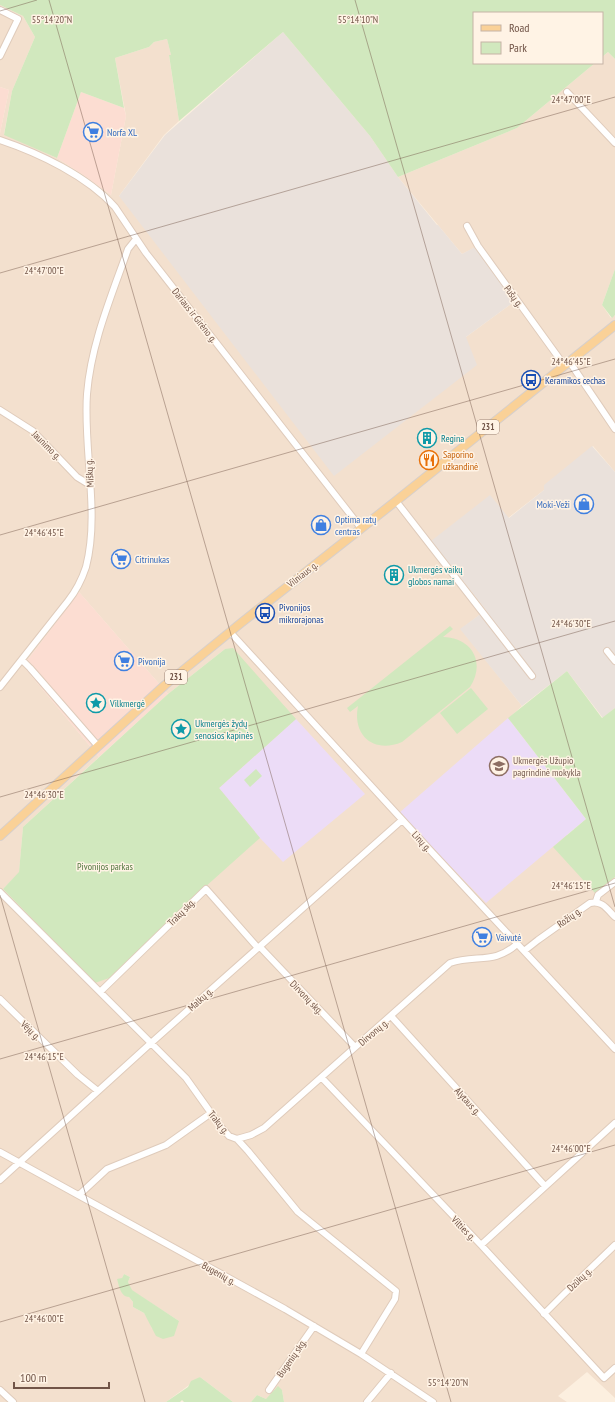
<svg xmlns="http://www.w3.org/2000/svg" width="615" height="1402" viewBox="0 0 615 1402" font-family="'PT Sans Narrow',sans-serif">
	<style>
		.residential { fill: #f3e0ce; fill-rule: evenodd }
		.commercial { fill: #fcddd2 }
		.industrial { fill: #eae1db }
		.education { fill: #ecdcf7 }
		.green { fill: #d1e8be }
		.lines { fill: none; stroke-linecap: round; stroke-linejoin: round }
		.minor-casing { stroke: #dfcbbb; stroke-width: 8 }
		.major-casing { stroke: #d7cfcb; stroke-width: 10 }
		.minor { stroke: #fff; stroke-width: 6 }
		.major { stroke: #fad197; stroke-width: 8 }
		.ticks { fill: none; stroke: #715447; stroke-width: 1; stroke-opacity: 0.45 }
		.labels { text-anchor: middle; stroke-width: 3; stroke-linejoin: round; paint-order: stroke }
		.shield { fill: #fff3e5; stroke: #9c8476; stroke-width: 1 }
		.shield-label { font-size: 9px; font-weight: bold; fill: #715447 }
		.shop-label { font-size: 10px; fill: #366cbe; stroke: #fff3e5; text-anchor: start }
		.street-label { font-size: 10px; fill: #715447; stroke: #fff3e5 }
		.transit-label { font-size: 10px; fill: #164399; stroke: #fff3e5; text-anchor: start }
		.culture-label { font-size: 10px; fill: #0d838f; stroke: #fff3e5; text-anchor: start }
		.food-label { font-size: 10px; fill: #c56008; stroke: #fff3e5; text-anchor: start }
		.education-label { font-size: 10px; fill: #785e54; stroke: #fff3e5; text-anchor: start }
		.park-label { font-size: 10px; fill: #537740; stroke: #fff3e5 }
		.ticks-label { font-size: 10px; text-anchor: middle; fill: #715447; stroke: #fff3e5; stroke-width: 3; stroke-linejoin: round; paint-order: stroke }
	</style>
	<rect width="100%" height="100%" fill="#fcefdf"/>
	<path class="residential" d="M0 5 23 16 35 37 12 91 4 134 57 158 85 176 111 195 126 116 115 58 149 47 154 42 167 39 171 55 169 56 179 121 164 135 119 196 466 337 515 301 476 247 462 254 398 177 517 128 595 63H602V57L608 52 615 59V269L602 305 611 318 615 315V472L593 446 544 490 508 518 431 541 486 610 461 629 522 706 509 718 595 893 615 877V1398L587 1372 558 1396 567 1402H284L282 1390 266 1399 257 1395 251 1402H233L200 1377 166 1402H0V133L9 90 0 87ZM79 592 168 694 225 649 95 983 3 889 19 873 23 827 99 757 23 666ZM124 1274 130 1277 128 1282 131 1290 179 1321 152 1329 151 1324 144 1313 133 1307V1302L129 1297 122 1292 119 1284Z"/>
	<path class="commercial" d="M0 87 9 90 0 133Z
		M81 92 124 108 126 116 111 195 85 176 57 158Z
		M79 592 168 694 99 757 23 666Z"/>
	<path class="industrial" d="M283 32 370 136 398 177 437 225H438L462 254 477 246 515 301 466 337 477 365 334 476 119 196 165 135Z
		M592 446 615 472V708L603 718 567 671 522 706 460 629 486 610 431 541 490 495 509 518 544 490V485Z"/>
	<path class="education" d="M508 718 586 819 486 903 399 813Z
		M296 719 365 794 283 862 260 838 219 788Z"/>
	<path class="green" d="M0 0H615V59L608 52 602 57V13H474V63H595L517 128 398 177 370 136 283 32 179 121 169 55H171L167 39 154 42 149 47 115 58 124 108 81 92 57 158 4 135 12 91 35 37 23 16 0 5Z
		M615 269V315L612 318 602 305Z
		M450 626 453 629 443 637C472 638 486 662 470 687L402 742C374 754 352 736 358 706L350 712 347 708Z
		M233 648 296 719 219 788 260 838 204 888 112 977 95 983 3 889 19 872 23 827 168 694 225 649Z
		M567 671 602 718 615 708V877L595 893 553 847 586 819 508 718Z
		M471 688 488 709 457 734 440 713Z
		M256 769 262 776 250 787 244 780Z
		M124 1274 130 1277 128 1282 132 1290 179 1321 174 1336 163 1339 156 1336 144 1313 133 1307V1302L129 1297C121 1297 119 1286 117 1279L122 1278Z
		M200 1377 233 1402H184L182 1400 180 1402H166L188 1387 191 1381Z
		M278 1386 282 1390 284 1402H251L257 1395 266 1399Z"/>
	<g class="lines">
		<defs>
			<path id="minor" d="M0 10 18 19 0 56
				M567 92 615 143
				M0 140C39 153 87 176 115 207L146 253 361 528
				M467 226 478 246 564 365
				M569 361 615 429
				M0 410 33 431 77 477 90 485
				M396 501 532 676
				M230 632 429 849 615 1049
				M607 651 615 661
				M22 660 30 668 98 746
				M0 687 68 601C76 591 82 579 86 567 100 514 83 449 87 394 91 344 111 297 128 249L136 239
				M0 892 186 1078 221 1127 229 1136 237 1139 248 1151 298 1212 396 1291 395 1299 361 1354
				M596 901 598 895 615 882
				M260 947 355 1047
				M524 951 538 940 590 903C602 900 607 909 615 917
				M100 992 206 889 258 948
				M0 999 78 1075 98 1091
				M391 1016 545 1186
				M322 1078 481 1245 604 1378 615 1368
				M237 1139 251 1135 264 1128 450 963C476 954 494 965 517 944
				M0 1152 285 1309 361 1354 433 1402
				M0 1180 151 1043 402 820
				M79 1195 107 1169 166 1145 211 1113
				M481 1245 615 1123
				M544 1314 563 1295 615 1245
				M0 1390 13 1402
				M269 1390 314 1326
				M367 1402 391 1373"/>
			<path id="major" d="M0 836 165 685 241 623 396 501 615 325"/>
		</defs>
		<use href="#minor" class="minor-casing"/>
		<use href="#major" class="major-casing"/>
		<use href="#minor" class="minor"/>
		<use href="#major" class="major"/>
	</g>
	<path class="ticks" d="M49 0 451 1402M355 0 615 907M0 11 37 0M0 273 615 97M0 535 615 359M0 797 615 621M0 895 145 1402M0 1059 615 883M0 1322 615 1145"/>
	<defs>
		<symbol id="supermarket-ring" viewBox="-11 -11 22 22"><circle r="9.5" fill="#fff3e5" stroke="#3f7fe0" stroke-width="1.5"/><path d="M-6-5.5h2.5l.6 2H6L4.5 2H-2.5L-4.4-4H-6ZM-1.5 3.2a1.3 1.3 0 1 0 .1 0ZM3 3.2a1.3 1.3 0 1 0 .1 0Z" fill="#3f7fe0"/></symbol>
		<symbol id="bus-ring" viewBox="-11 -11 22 22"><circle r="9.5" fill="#fff3e5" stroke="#1a4fb4" stroke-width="1.5"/><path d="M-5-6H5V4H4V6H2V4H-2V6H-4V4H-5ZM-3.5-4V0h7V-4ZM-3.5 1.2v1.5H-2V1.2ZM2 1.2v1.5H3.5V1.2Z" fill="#1a4fb4"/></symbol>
		<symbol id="building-ring" viewBox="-11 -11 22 22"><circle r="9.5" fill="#fff3e5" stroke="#0f9aa8" stroke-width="1.5"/><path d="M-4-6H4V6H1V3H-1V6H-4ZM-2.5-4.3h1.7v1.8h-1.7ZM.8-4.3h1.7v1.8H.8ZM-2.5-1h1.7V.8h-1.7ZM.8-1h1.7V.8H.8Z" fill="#0f9aa8"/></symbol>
		<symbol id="restaurant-ring" viewBox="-11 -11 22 22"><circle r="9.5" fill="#fff3e5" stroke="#e8710a" stroke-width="1.5"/><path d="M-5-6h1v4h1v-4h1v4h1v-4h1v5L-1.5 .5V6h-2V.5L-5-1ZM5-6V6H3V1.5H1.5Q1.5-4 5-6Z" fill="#e8710a"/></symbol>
		<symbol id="shop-ring" viewBox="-11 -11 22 22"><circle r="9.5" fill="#fff3e5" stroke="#3f7fe0" stroke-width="1.5"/><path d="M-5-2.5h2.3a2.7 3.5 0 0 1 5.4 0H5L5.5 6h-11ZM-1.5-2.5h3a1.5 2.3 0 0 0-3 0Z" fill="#3f7fe0"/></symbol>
		<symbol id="sight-ring" viewBox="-11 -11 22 22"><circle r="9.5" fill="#fff3e5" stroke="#0f9aa8" stroke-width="1.5"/><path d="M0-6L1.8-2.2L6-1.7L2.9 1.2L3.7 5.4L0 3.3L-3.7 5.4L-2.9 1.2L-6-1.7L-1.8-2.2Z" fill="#0f9aa8"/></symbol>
		<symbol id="school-ring" viewBox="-11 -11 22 22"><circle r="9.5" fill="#fff3e5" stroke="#8d6e63" stroke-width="1.5"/><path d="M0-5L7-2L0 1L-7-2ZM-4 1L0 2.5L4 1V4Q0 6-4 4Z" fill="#8d6e63"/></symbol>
	</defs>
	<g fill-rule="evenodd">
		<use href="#supermarket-ring" x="82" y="121" width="22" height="22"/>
		<use href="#bus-ring" x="520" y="369" width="22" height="22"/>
		<use href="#building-ring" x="416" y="427" width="22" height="22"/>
		<use href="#restaurant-ring" x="418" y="449" width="22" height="22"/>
		<use href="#shop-ring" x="573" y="493" width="22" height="22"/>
		<use href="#shop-ring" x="310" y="514" width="22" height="22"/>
		<use href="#supermarket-ring" x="110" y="548" width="22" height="22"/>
		<use href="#building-ring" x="383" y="564" width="22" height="22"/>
		<use href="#bus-ring" x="254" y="602" width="22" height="22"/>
		<use href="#supermarket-ring" x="113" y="650" width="22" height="22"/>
		<use href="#sight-ring" x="85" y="692" width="22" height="22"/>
		<use href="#sight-ring" x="170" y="718" width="22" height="22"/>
		<use href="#school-ring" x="488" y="755" width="22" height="22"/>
		<use href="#supermarket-ring" x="471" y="926" width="22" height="22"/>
	</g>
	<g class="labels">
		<g class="shield">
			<rect x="477" y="420" width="22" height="14" rx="3"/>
			<rect x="165" y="670" width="22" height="14" rx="3"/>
		</g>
		<g class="shield-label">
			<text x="488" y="430">231</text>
			<text x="176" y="680">231</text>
		</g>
		<g class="shop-label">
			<text x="107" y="136">Norfa XL</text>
			<text x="570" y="508" text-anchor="end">Moki-Veži</text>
			<text x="335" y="523">Optima ratų<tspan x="335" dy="12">centras</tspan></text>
			<text x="135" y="563">Citrinukas</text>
			<text x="138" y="665">Pivonija</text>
			<text x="496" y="941">Vaivutė</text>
		</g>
		<g class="street-label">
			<text transform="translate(514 296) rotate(54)" y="4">Pušų g.</text>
			<text transform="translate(195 315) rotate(52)" y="4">Dariaus ir Girėno g.</text>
			<text transform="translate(47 445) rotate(45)" y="4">Jaunimo g.</text>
			<text transform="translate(89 473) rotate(-93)" y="4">Miškų g.</text>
			<text transform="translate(302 574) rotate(-38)" y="4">Vilniaus g.</text>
			<text transform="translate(422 841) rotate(48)" y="4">Linų g.</text>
			<text transform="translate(181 912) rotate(-45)" y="4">Trakų skg.</text>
			<text transform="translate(569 917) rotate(-35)" y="4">Rožių g.</text>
			<text transform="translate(307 997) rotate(46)" y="4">Dirvonų skg.</text>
			<text transform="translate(200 999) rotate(-42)" y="4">Malkų g.</text>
			<text transform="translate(31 1030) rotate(44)" y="4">Vėjų g.</text>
			<text transform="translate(373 1032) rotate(-40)" y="4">Dirvonų g.</text>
			<text transform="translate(468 1101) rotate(48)" y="4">Alytaus g.</text>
			<text transform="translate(219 1122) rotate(51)" y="4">Trakų g.</text>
			<text transform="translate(464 1228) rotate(46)" y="4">Vilties g.</text>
			<text transform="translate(219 1273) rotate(29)" y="4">Bugenių g.</text>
			<text transform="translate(579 1279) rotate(-43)" y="4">Dzūkų g.</text>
			<text transform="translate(291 1358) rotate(-55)" y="4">Bugenių skg.</text>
		</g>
		<g class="transit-label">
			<text x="545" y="384">Keramikos cechas</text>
			<text x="279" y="611">Pivonijos<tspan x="279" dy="12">mikrorajonas</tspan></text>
		</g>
		<g class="culture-label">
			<text x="441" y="442">Regina</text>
			<text x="408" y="573">Ukmergės vaikų<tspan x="408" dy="12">globos namai</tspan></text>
			<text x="110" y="707">Vilkmergė</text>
			<text x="195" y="727">Ukmergės žydų<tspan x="195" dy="12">senosios kapinės</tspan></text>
		</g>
		<g class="food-label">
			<text x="443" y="458">Saporino<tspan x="443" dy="12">užkandinė</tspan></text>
		</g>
		<g class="education-label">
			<text x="513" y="764">Ukmergės Užupio<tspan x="513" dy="12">pagrindinė mokykla</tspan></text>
		</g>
		<g class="park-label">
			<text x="105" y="870">Pivonijos parkas</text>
		</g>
	</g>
	<g class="ticks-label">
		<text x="52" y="23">55°14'20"N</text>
		<text x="358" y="23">55°14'10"N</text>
		<text x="571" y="103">24°47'00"E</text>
		<text x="44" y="274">24°47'00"E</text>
		<text x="571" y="365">24°46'45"E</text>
		<text x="44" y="536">24°46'45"E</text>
		<text x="571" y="627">24°46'30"E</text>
		<text x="44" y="798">24°46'30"E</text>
		<text x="571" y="889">24°46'15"E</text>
		<text x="44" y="1060">24°46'15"E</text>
		<text x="571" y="1152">24°46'00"E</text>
		<text x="44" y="1322">24°46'00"E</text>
		<text x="448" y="1386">55°14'20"N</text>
	</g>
	<rect x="473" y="12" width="130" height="52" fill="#fff3e5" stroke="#c6b3a6"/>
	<rect x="481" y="25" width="20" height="6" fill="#fad197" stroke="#c6b3a6"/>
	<text x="509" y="32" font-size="12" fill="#715447">Road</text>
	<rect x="481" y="42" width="20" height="12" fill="#d1e8be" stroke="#c6b3a6"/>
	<text x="509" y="52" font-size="12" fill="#715447">Park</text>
	<path d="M14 1382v6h95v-6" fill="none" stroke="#715447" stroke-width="2"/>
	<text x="20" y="1382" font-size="12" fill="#715447" stroke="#fff3e5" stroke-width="3" paint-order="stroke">100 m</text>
</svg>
